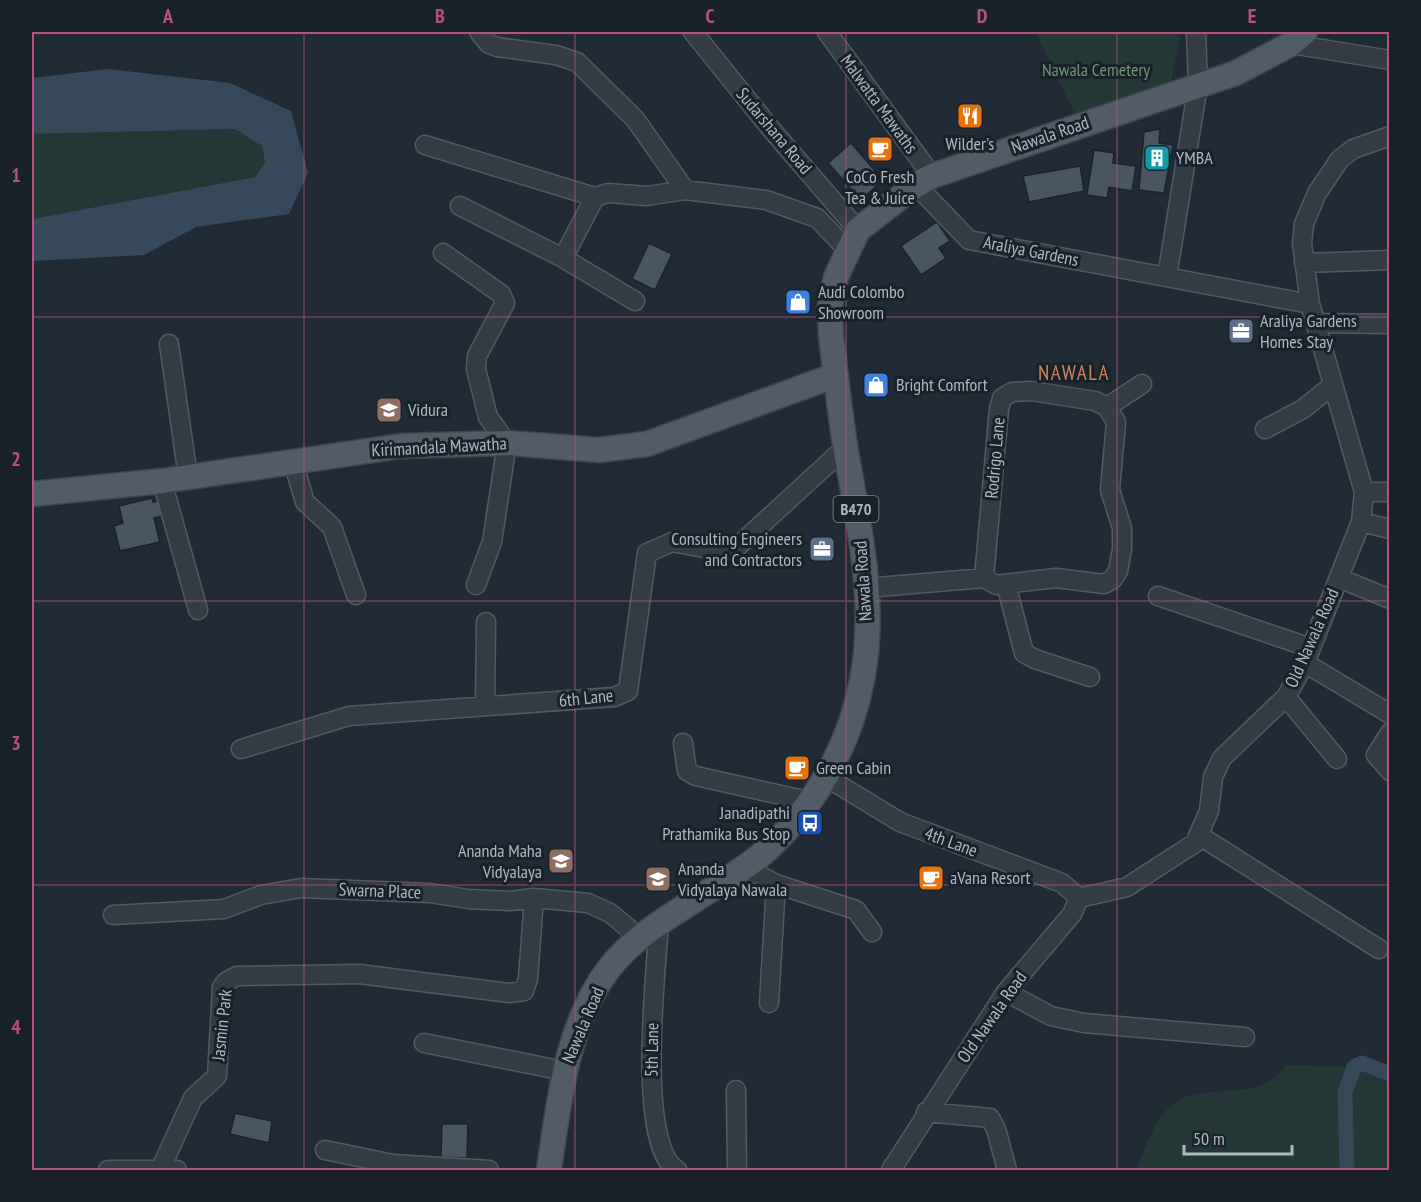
<svg xmlns="http://www.w3.org/2000/svg" width="1421" height="1202" viewBox="0 0 1421 1202" font-family="'PT Sans Narrow',sans-serif">
	<style>
		.green { fill: #233837 }
		.water { fill: #35495b }
		.lines { fill: none; stroke-linecap: round; stroke-linejoin: round }
		.canal { stroke: #35495b; stroke-width: 15 }
		.building { fill: #495661; stroke: #1b242c; stroke-width: 1.5 }
		.minor-casing { stroke: #515b64; stroke-width: 21 }
		.major-casing { stroke: #3d464f; stroke-width: 27 }
		.minor { stroke: #343d46; stroke-width: 18 }
		.major { stroke: #525c66; stroke-width: 24 }
		.grid { fill: none; stroke: #bb507f; stroke-width: 1.5; stroke-opacity: 0.55 }
		.labels { text-anchor: middle; stroke-width: 6; stroke-linejoin: round; paint-order: stroke }
		.shield { fill: #19222a; stroke: #818b95; stroke-width: 1.5 }
		.shield-label { font-size: 16px; font-weight: bold; fill: #aeb8c3 }
		.park-label { font-size: 18px; fill: #6f9674; stroke: #19222a }
		.street-label { font-size: 18px; fill: #aeb8c3; stroke: #19222a }
		.poi-label { font-size: 18px; fill: #aeb8c3; stroke: #19222a; text-anchor: start }
		.quarter-label { font-size: 21px; letter-spacing: 1.5px; fill: #cc845f; stroke: #19222a }
		.neatline { fill: none; stroke: #bb507f; stroke-width: 2 }
		.grid-label { font-size: 20px; text-anchor: middle; font-weight: bold; fill: #bb507f }
	</style>
	<rect width="100%" height="100%" fill="#212b35"/>
	<path class="green" d="M1035 32H1181L1171 83 1076 116Z
		M235 129 262 146 265 162 255 177 32 219V134Z
		M1362 1063 1389 1074V1170H1136C1146 1148 1156 1112 1179 1100 1214 1082 1262 1104 1285 1065L1354 1067Z"/>
	<path class="water" d="M108 69 230 83 291 111 308 173 289 214 196 227 144 255 32 261V219L255 177 265 162 262 146 235 129 32 134V78Z"/>
	<g class="lines">
		<path class="canal" d="M1347 1170 1345 1092 1354 1067 1362 1063 1390 1074"/>
	</g>
	<path class="building" d="M1160 129 1159 143 1173 145 1164 193 1139 190 1144 132Z
		M851 143 883 180 861 200 828 163Z
		M1094 150 1114 153 1113 163 1136 166 1132 191 1109 187 1107 198 1087 195Z
		M1080 166 1084 191 1029 202 1023 176Z
		M937 222 950 241 939 248 946 258 921 275 901 246Z
		M649 243 672 254 655 290 632 279Z
		M152 498 153 502 159 501 163 516 154 518 160 542 120 551 114 526 123 523 119 506Z
		M235 1113 272 1121 269 1143 230 1134Z
		M442 1124H468L467 1158 441 1157Z"/>
	<g class="lines">
		<defs>
			<path id="minor" d="M479 32 489 44 497 47 556 55 577 62 635 119 685 190 766 200 817 218 847 249
				M693 32 771 129 858 230
				M827 32 932 176
				M1291 44 1390 60
				M425 145 595 197 608 193 647 196 685 190
				M916 185 969 240 1310 304
				M460 206 563 258 635 301
				M443 253 501 294 505 303 477 356 476 369 488 417 507 443 492 542 476 585
				M563 258 595 197
				M1304 263 1390 260
				M1167 277 1198 85 1196 32
				M1315 323 1390 324
				M169 344 188 477
				M1107 407 1142 384
				M1265 429 1303 409 1333 385
				M293 462 305 502 332 527 356 595
				M162 481 198 610
				M1364 492H1390
				M1361 522 1390 529
				M1339 578 1390 599
				M1006 584 1024 653 1035 659 1090 677
				M866 588 984 578 996 585 1056 578 1104 584 1113 579 1118 571 1122 549V528L1110 490 1116 422 1107 407 1095 401 1031 391 1012 392 1002 398 999 409 984 578
				M1158 596 1311 648
				M1305 663 1390 714
				M1286 697 1337 759
				M485 706 486 622
				M1390 733 1376 755 1390 771
				M683 743 687 771 696 776 808 801
				M241 749 349 716 614 697 628 691 647 553 672 542 720 551 738 546 846 447
				M826 777 900 822 1062 883 1079 898
				M1200 836 1379 949
				M744 867 776 884 769 1003
				M776 884 856 910 872 932
				M113 915 224 909 261 895 301 888 430 893 468 899 510 901 534 898 588 903 610 913 639 937
				M659 924C656 969 636 1146 677 1170
				M1006 992 1051 1016 1084 1023 1245 1037
				M424 1043 564 1071
				M736 1090 737 1170
				M926 1112 990 1118 996 1129 1007 1170
				M325 1150 393 1164 489 1170
				M108 1170H177
				M160 1170 193 1098 217 1076 222 987 227 981 237 976 359 974 510 993 524 991 528 979 534 898
				M891 1170 1006 992 1072 914 1079 898 1127 887 1195 843 1209 811 1213 777 1222 758 1286 697 1305 663 1361 522 1364 492 1310 304 1302 243 1304 224 1317 193 1340 159 1353 149 1390 136"/>
			<path id="major" d="M32 494 162 481 401 446 507 443 599 450 647 444 836 375
				M549 1170C559 1102 566 1023 611 966 635 936 669 917 701 896 724 881 748 867 768 849 816 804 850 745 862 680 877 605 859 525 846 452 840 414 836 375 831 337L830 305 836 277 858 230 916 185 932 176 1236 73 1291 44 1305 32"/>
		</defs>
		<use href="#minor" class="minor-casing"/>
		<use href="#major" class="major-casing"/>
		<use href="#minor" class="minor"/>
		<use href="#major" class="major"/>
	</g>
	<path class="grid" d="M304 32V1170M575 32V1170M846 32V1170M1117 32V1170M32 317H1390M32 601H1390M32 885H1390"/>
	<defs>
		<symbol id="restaurant-square" viewBox="-11 -11 22 22"><rect x="-9" y="-9" width="18" height="18" rx="4" fill="#e8710a" stroke="#19222a"/><path d="M-5-6h1v4h1v-4h1v4h1v-4h1v5L-1.5 .5V6h-2V.5L-5-1ZM5-6V6H3V1.5H1.5Q1.5-4 5-6Z" fill="#fff"/></symbol>
		<symbol id="cafe-square" viewBox="-11 -11 22 22"><rect x="-9" y="-9" width="18" height="18" rx="4" fill="#e8710a" stroke="#19222a"/><path d="M-5.5-4.5H6V0H3Q3 3.5 0 3.5H-2.5Q-5.5 3.5-5.5 0ZM3-3.2v2h1.7v-2ZM-6 4.5H4V6H-6Z" fill="#fff"/></symbol>
		<symbol id="building-square" viewBox="-11 -11 22 22"><rect x="-9" y="-9" width="18" height="18" rx="4" fill="#0f9aa8" stroke="#19222a"/><path d="M-4-6H4V6H1V3H-1V6H-4ZM-2.5-4.3h1.7v1.8h-1.7ZM.8-4.3h1.7v1.8H.8ZM-2.5-1h1.7V.8h-1.7ZM.8-1h1.7V.8H.8Z" fill="#fff"/></symbol>
		<symbol id="shop-square" viewBox="-11 -11 22 22"><rect x="-9" y="-9" width="18" height="18" rx="4" fill="#3f7fe0" stroke="#19222a"/><path d="M-5-2.5h2.3a2.7 3.5 0 0 1 5.4 0H5L5.5 6h-11ZM-1.5-2.5h3a1.5 2.3 0 0 0-3 0Z" fill="#fff"/></symbol>
		<symbol id="office-square" viewBox="-11 -11 22 22"><rect x="-9" y="-9" width="18" height="18" rx="4" fill="#5c6f8a" stroke="#19222a"/><path d="M-6-3h4V-5.5h4V-3h4V5H-6ZM-1-4.5V-3h2v-1.5ZM-6 0V1H6V0Z" fill="#fff"/></symbol>
		<symbol id="university-square" viewBox="-11 -11 22 22"><rect x="-9" y="-9" width="18" height="18" rx="4" fill="#8d6e63" stroke="#19222a"/><path d="M0-5L7-2L0 1L-7-2ZM-4 1L0 2.5L4 1V4Q0 6-4 4Z" fill="#fff"/></symbol>
		<symbol id="bus-square" viewBox="-11 -11 22 22"><rect x="-9" y="-9" width="18" height="18" rx="4" fill="#1a4fb4" stroke="#19222a"/><path d="M-5-6H5V4H4V6H2V4H-2V6H-4V4H-5ZM-3.5-4V0h7V-4ZM-3.5 1.2v1.5H-2V1.2ZM2 1.2v1.5H3.5V1.2Z" fill="#fff"/></symbol>
		<symbol id="school-square" viewBox="-11 -11 22 22"><rect x="-9" y="-9" width="18" height="18" rx="4" fill="#8d6e63" stroke="#19222a"/><path d="M0-5L7-2L0 1L-7-2ZM-4 1L0 2.5L4 1V4Q0 6-4 4Z" fill="#fff"/></symbol>
	</defs>
	<g fill-rule="evenodd">
		<use href="#restaurant-square" x="955" y="101" width="30" height="30"/>
		<use href="#cafe-square" x="865" y="134" width="30" height="30"/>
		<use href="#building-square" x="1142" y="143" width="30" height="30"/>
		<use href="#shop-square" x="783" y="287" width="30" height="30"/>
		<use href="#office-square" x="1226" y="316" width="30" height="30"/>
		<use href="#shop-square" x="861" y="370" width="30" height="30"/>
		<use href="#university-square" x="374" y="395" width="30" height="30"/>
		<use href="#office-square" x="807" y="534" width="30" height="30"/>
		<use href="#cafe-square" x="782" y="753" width="30" height="30"/>
		<use href="#bus-square" x="795" y="808" width="30" height="30"/>
		<use href="#school-square" x="546" y="846" width="30" height="30"/>
		<use href="#cafe-square" x="916" y="863" width="30" height="30"/>
		<use href="#school-square" x="643" y="864" width="30" height="30"/>
	</g>
	<g class="labels">
		<rect class="shield" x="833.5" y="496" width="45" height="26" rx="4.5"/>
		<g class="shield-label">
			<text x="856" y="515">B470</text>
		</g>
		<g class="park-label">
			<text x="1096" y="76">Nawala Cemetery</text>
		</g>
		<g class="street-label">
			<text transform="translate(879 104) rotate(54)" y="6">Malwatta Mawaths</text>
			<text transform="translate(774 131) rotate(50)" y="6">Sudarshana Road</text>
			<text transform="translate(1050 135) rotate(-19)" y="6">Nawala Road</text>
			<text transform="translate(1031 251) rotate(11)" y="6">Araliya Gardens</text>
			<text transform="translate(439 447) rotate(-3)" y="6">Kirimandala Mawatha</text>
			<text transform="translate(995 458) rotate(-85)" y="6">Rodrigo Lane</text>
			<text transform="translate(863 581) rotate(-94)" y="6">Nawala Road</text>
			<text transform="translate(1312 638) rotate(-66)" y="6">Old Nawala Road</text>
			<text transform="translate(586 698) rotate(-6)" y="6">6th Lane</text>
			<text transform="translate(951 842) rotate(20)" y="6">4th Lane</text>
			<text transform="translate(380 891) rotate(2)" y="6">Swarna Place</text>
			<text transform="translate(992 1017) rotate(-55)" y="6">Old Nawala Road</text>
			<text transform="translate(222 1025) rotate(-84)" y="6">Jasmin Park</text>
			<text transform="translate(583 1025) rotate(-67)" y="6">Nawala Road</text>
			<text transform="translate(652 1050) rotate(-89)" y="6">5th Lane</text>
		</g>
		<g class="poi-label">
			<text x="970" y="150" text-anchor="middle">Wilder's</text>
			<text x="1176" y="164">YMBA</text>
			<text x="880" y="183" text-anchor="middle">CoCo Fresh<tspan x="880" dy="21">Tea &amp; Juice</tspan></text>
			<text x="818" y="298">Audi Colombo<tspan x="818" dy="21">Showroom</tspan></text>
			<text x="1260" y="327">Araliya Gardens<tspan x="1260" dy="21">Homes Stay</tspan></text>
			<text x="896" y="391">Bright Comfort</text>
			<text x="408" y="416">Vidura</text>
			<text x="802" y="545" text-anchor="end">Consulting Engineers<tspan x="802" dy="21">and Contractors</tspan></text>
			<text x="816" y="774">Green Cabin</text>
			<text x="790" y="819" text-anchor="end">Janadipathi<tspan x="790" dy="21">Prathamika Bus Stop</tspan></text>
			<text x="542" y="857" text-anchor="end">Ananda Maha<tspan x="542" dy="21">Vidyalaya</tspan></text>
			<text x="678" y="875">Ananda<tspan x="678" dy="21">Vidyalaya Nawala</tspan></text>
			<text x="950" y="884">aVana Resort</text>
		</g>
		<g class="quarter-label">
			<text x="1074" y="380">NAWALA</text>
		</g>
	</g>
	<rect width="1421" height="1202" fill="none" stroke="#19222a" stroke-width="66"/>
	<path d="M1184 1145v9h108v-9" fill="none" stroke="#aeb8c3" stroke-width="3"/>
	<text x="1193" y="1145" font-size="18" fill="#aeb8c3" stroke="#19222a" stroke-width="4.5" paint-order="stroke">50 m</text>
	<rect x="33" y="33" width="1355" height="1136" class="neatline"/>
	<g class="grid-label">
		<text x="168" y="23">A</text>
		<text x="440" y="23">B</text>
		<text x="710" y="23">C</text>
		<text x="982" y="23">D</text>
		<text x="1252" y="23">E</text>
		<text x="16" y="182">1</text>
		<text x="16" y="466">2</text>
		<text x="16" y="750">3</text>
		<text x="16" y="1034">4</text>
	</g>
</svg>
